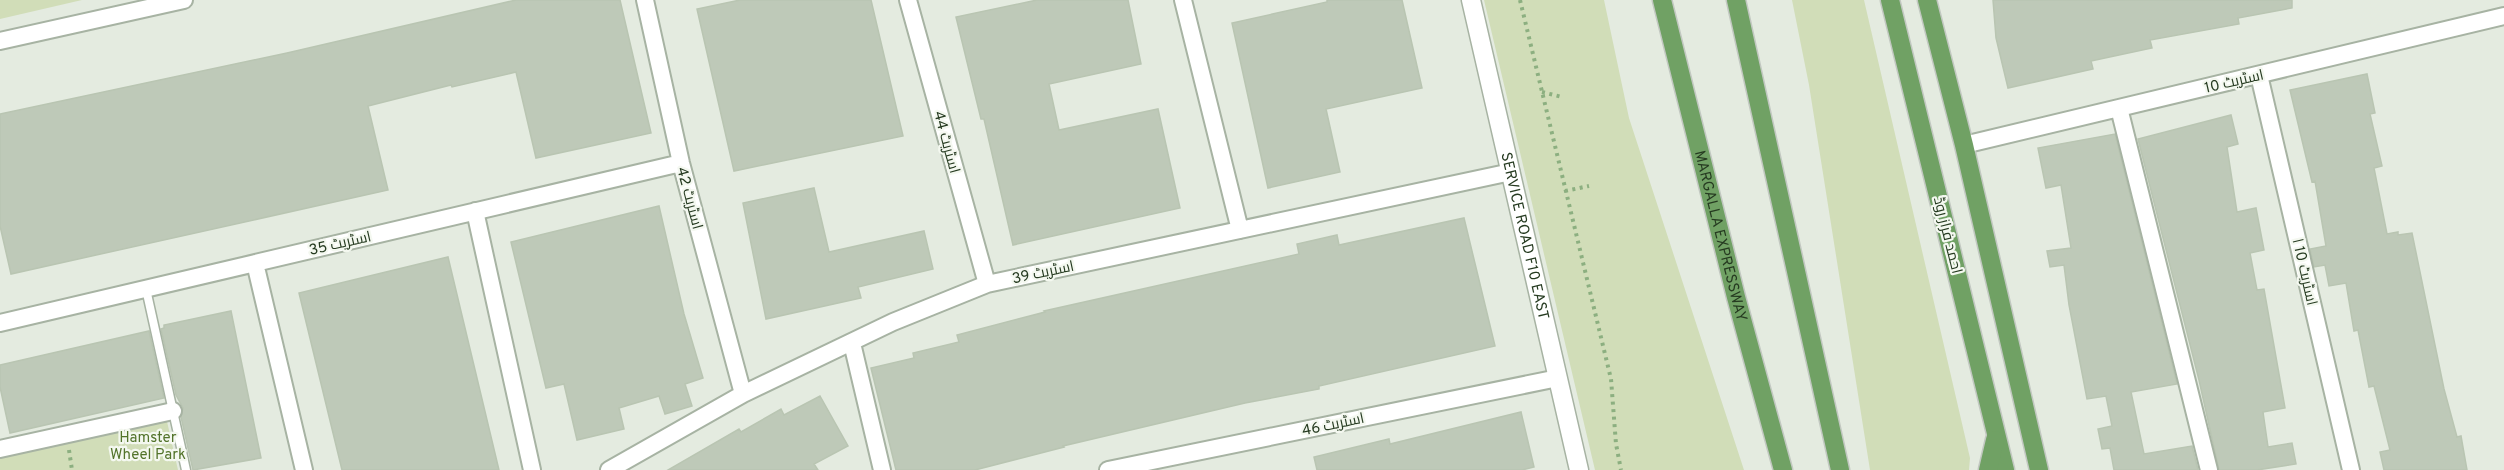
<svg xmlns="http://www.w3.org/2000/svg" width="2504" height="470" viewBox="0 0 2504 470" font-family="Overpass,Cairo,sans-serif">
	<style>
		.green { fill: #d1ddb8 }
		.building { fill: #bec9b8; stroke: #b9c5b2; stroke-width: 1.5 }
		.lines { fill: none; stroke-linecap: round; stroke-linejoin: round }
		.service-casing { stroke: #a7b3a3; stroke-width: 11 }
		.minor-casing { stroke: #a7b3a3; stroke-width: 20 }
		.tertiary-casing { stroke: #a7b3a3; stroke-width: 21 }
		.primary-casing { stroke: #c2c8c1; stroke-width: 21 }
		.path { stroke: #8caf80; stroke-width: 4; stroke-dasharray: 3 4.5; stroke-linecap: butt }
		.service { stroke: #fff; stroke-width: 8 }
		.minor { stroke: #fff; stroke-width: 16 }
		.tertiary { stroke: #fff; stroke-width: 18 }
		.primary { stroke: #70a164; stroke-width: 18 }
		.labels { text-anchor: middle; stroke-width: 4.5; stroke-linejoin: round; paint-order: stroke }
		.street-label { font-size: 15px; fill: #263b21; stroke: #f4f8f0 }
		.park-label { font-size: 15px; fill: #52732a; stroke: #f4f8f0 }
	</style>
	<rect width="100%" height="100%" fill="#e4ebe0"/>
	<path class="green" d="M0 0H82L0 19Z
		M1484 0H1604L1629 118 1744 470H1595Z
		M1792 0H1864L1970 458 1969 470H1870L1809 85Z
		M166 417 178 470H0V453Z"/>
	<path class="building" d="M516 0H620L651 133 536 158 516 72 452 87 451 85 368 106 388 190 11 274 0 226V114L287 53Z
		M740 0H871L903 136 734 171 697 9Z
		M1037 0H1128L1141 64 1049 84 1059 130 1158 109 1180 208 1013 245 984 119H981L956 17Z
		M1327 0H1402L1422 88 1326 109 1340 172 1268 188 1232 23 1327 2Z
		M1993 0H2292V8L2238 18 2239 24 2150 40 2152 48 2091 61 2093 69 2008 88 1996 38Z
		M2367 74 2375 113 2370 114 2382 166 2374 168 2387 234 2398 232V235L2412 233 2444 389 2457 437 2461 436 2467 470H2384L2380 452 2390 450 2374 386 2369 387 2358 330 2354 331 2346 283 2329 286 2325 265 2314 267 2310 249 2326 246 2315 181 2312 182 2290 90Z
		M2231 115 2238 144 2227 147 2237 212 2256 208 2264 250 2250 253 2257 290 2264 289 2285 408 2263 412 2268 447 2292 443 2296 464 2257 470H2219L2199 380 2138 139Z
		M2115 134 2177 384 2131 392 2144 454 2192 446 2198 470H2114L2110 448 2102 449 2098 429 2112 426 2106 396 2087 399 2069 305 2064 265 2050 267 2047 251 2071 248 2061 185 2046 188 2038 148Z
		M814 188 829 252 924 231 933 269 858 287 861 298 766 319 743 203Z
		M659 206 684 314 703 378 685 384 692 406 665 414 659 396 619 408 624 429 577 440 564 384 546 388 511 242Z
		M1464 218 1495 346 1319 386V389L1245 403 1063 446 1064 447 975 470H896L871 368 914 358 913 353 959 342 957 335 1045 312 1044 311 1299 254 1297 244 1337 235 1339 245Z
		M448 257 499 470H342L299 293Z
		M231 311 261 458 193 470 181 417 183 408 176 395 161 329 164 328V325Z
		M149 331 164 398 10 433 0 387V365Z
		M820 396 848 446 814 464 818 470H668L739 429 741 432 781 409 784 415Z
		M1521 412 1534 467 1522 470H1317L1314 457 1389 439 1390 444Z"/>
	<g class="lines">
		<defs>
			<path id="service" d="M146 289 186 470"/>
			<path id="minor" d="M645 0 681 163 743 394
				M908 0 987 284
				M1183 0 1240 230
				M0 41 184 0
				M2259 75 2351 470
				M2119 108 2209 470
				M1964 145 2504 16
				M475 211 532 470
				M255 263 304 470
				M0 323 681 163
				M852 343 882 470
				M0 449 173 411
				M609 470 743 394 893 322 987 284 1511 172
				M1108 470 1558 378"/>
			<g id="tertiary">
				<path id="s1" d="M1471 0 1579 470"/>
			</g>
			<g id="primary">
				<path id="s2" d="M1662 0 1736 297 1783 470"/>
				<path d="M1736 0 1840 470"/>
				<path d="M1890 0 2005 470"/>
				<path d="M1927 0 1964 145 2039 470"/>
				<path d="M1988 470 1995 440"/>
			</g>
		</defs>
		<use href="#service" class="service-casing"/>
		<use href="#minor" class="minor-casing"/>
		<use href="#tertiary" class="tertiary-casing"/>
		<use href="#primary" class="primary-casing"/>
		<path class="path" d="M1520 0 1611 379 1616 444 1621 470
			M1542 92 1562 97
			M1565 191 1589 186
			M69 450 72 470"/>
		<use href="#service" class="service"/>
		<use href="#minor" class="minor"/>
		<use href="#tertiary" class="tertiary"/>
		<use href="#primary" class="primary"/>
	</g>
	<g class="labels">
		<g class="street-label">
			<text transform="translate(2234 81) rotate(-13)" y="5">اسٹریٹ 10</text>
			<text transform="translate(947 142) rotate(75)" y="5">اسٹریٹ 44</text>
			<text transform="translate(690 198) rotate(75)" y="5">اسٹریٹ 42</text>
			<text dy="5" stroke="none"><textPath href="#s1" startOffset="242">SERVICE ROAD F10 EAST</textPath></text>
			<text dy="5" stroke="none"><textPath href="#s2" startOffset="243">MARGALLA EXPRESSWAY</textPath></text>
			<text transform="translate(1948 235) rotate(76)" y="5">احمد فراز روڈ</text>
			<text transform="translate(340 243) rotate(-13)" y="5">اسٹریٹ 35</text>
			<text transform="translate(1043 272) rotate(-12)" y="5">اسٹریٹ 39</text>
			<text transform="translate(2305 272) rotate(77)" y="5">اسٹریٹ 10 ا</text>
			<text transform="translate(1333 424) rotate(-12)" y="5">اسٹریٹ 46</text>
		</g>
		<g class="park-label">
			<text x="148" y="442">Hamster<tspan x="148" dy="17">Wheel Park</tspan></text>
		</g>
	</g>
</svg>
